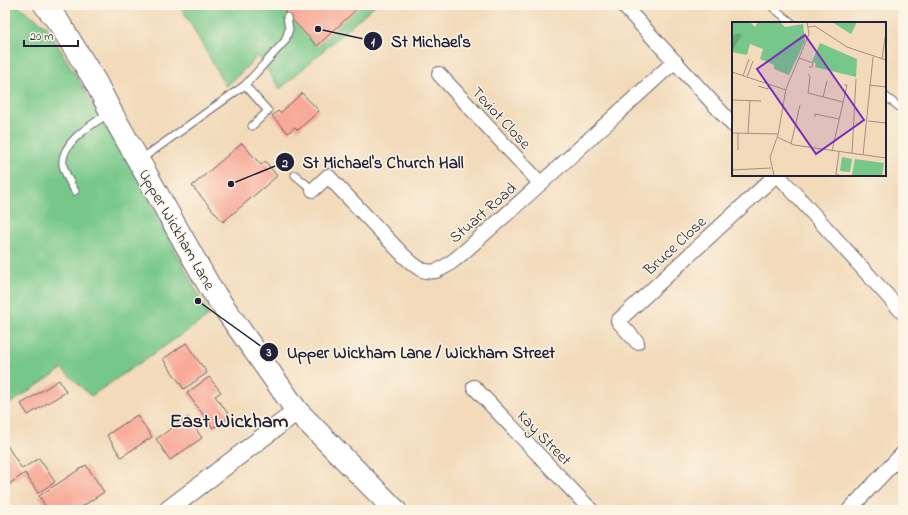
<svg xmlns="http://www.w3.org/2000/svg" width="908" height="515" viewBox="0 0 908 515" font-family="'Indie Flower',sans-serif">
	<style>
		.green { fill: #76c789; stroke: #4c7462 }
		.building { fill: #f8a998 }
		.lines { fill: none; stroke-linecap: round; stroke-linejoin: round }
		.service-casing { stroke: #6b6267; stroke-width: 9 }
		.minor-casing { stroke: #6b6267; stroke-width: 16 }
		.tertiary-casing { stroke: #6b6267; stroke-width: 20 }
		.primary-casing { stroke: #6b6267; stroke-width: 24 }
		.service { stroke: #fff; stroke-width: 7 }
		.minor { stroke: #fff; stroke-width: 14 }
		.tertiary { stroke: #fff; stroke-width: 18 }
		.primary { stroke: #fff; stroke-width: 22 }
		.labels { text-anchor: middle; stroke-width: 3; stroke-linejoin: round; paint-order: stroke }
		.street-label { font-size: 16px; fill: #22223b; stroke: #fcf5e5 }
		.district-label { font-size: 20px; font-weight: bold; fill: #22223b; stroke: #fcf5e5 }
		.inset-road { fill: none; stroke: #9f9087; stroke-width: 1 }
		.view { fill: #7b2cbf; fill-opacity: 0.15; stroke: #7b2cbf; stroke-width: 2 }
		.inset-edge { fill: none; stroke: #22223b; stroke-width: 2 }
		.leader { fill: none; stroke: #22223b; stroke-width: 1.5 }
		.callout-dot { fill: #22223b; stroke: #fcf5e5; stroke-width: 1.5 }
		.mark-label { font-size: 12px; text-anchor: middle; font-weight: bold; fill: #fff }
		.callout-label { font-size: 17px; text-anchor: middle; font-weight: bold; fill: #22223b; stroke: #fcf5e5; stroke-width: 3; stroke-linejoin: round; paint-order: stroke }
	</style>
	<rect width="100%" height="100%" fill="#fcf5e5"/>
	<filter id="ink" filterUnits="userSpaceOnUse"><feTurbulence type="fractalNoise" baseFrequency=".025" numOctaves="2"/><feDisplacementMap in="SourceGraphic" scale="8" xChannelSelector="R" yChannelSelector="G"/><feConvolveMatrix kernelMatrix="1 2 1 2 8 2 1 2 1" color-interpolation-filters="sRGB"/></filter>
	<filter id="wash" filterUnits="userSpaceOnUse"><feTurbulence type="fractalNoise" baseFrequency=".012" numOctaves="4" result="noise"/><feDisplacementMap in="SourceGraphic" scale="16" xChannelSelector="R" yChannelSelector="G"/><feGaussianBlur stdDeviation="0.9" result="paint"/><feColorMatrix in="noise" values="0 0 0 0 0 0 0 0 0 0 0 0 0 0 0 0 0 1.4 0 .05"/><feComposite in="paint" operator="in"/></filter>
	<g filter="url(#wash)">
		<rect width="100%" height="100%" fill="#f2daba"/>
		<path class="green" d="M5 5H17L46 26 144 188 209 316 91 396 62 369 5 407Z
			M180 5H375L280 89 258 56 226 87Z"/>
		<g id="blocks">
			<path class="building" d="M291 5H361L317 46 284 11Z
				M302 93 319 111 298 130 295 127 288 133 272 116 278 111 280 113Z
				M242 143 261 165 265 161 277 176 223 222 192 186Z
				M186 343 207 373 184 389 163 359Z
				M209 377 221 392 215 396 230 416 213 428 187 393Z
				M59 380 66 392 28 415 21 404Z
				M137 415 152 437 121 457 107 435Z
				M188 417 202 438 170 460 156 439Z
				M5 442 22 469 39 458 55 482 38 493 25 473 5 487Z
				M86 465 104 492 77 510H48L39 496Z"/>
		</g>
	</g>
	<g filter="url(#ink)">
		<use href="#blocks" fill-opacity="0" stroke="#6b6267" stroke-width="1"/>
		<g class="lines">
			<defs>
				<path id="service" d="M770 5 792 23
					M245 85 285 41 289 29 287 17
					M885 96 903 110
					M140 160 245 85 268 111 252 126
					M295 175 313 190
					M75 191C70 183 65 174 63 165 60 142 93 124 109 113"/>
				<path id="minor" d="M623 5 733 125
					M439 74 540 183
					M778 175 903 313
					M313 190 328 176 404 256C413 264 422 274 435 271 448 269 472 244 483 235 548 178 611 119 675 61
					M637 342 618 321 776 175
					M474 387 591 510
					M849 510 903 453"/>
				<path id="tertiary" d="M168 510 297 411"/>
				<path id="primary" d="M45 5 59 23 95 81 111 112 211 289 297 411 395 510"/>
			</defs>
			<use href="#service" class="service-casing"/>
			<use href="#minor" class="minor-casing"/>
			<use href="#tertiary" class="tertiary-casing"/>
			<use href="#primary" class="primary-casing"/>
			<use href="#service" class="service"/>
			<use href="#minor" class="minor"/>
			<use href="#tertiary" class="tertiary"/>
			<use href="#primary" class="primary"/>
		</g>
	</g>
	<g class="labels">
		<g class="street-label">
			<text transform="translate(502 117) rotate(47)" y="6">Teviot Close</text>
			<text transform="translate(482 212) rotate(-41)" y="6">Stuart Road</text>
			<text transform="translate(178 229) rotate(60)" y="6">Upper Wickham Lane</text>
			<text transform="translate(674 245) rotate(-43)" y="6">Bruce Close</text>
			<text transform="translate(545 437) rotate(46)" y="6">Kay Street</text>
		</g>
		<g class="district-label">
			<text x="229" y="427">East Wickham</text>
		</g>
	</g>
	<g transform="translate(732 22)">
		<rect width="154" height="154" fill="#f2daba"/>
		<path d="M0 0H18L23 5 26 0H48L53 5 71 2 73 19 57 53 42 47V43L28 37 31 27 18 22 15 33 0 30ZM100 0H125L119 12ZM88 21 125 37 124 55 83 45 84 41 80 40ZM110 135 120 137 118 150 108 149ZM123 137 152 141 150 154 120 153Z" fill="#76c789"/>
		<path d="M7 11 10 13 0 30V14Z" fill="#60ac75"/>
		<path class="inset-road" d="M76 5 83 4 115 25 154 38M67 36 81 41 80 45H77M150 37 154 10M0 50 54 68M76 52 78 55 76 71 111 80M11 54 17 37M15 55 21 39M137 63 154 65M26 64 36 67 37 62M91 75 95 59M0 78 29 79M83 95V92L107 97M136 99 154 101M0 111 46 112M16 111 18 78M45 115 62 123 154 136M59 122 68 83M6 128V111M100 129 115 63H112M107 130 104 152 108 154M120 131 124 57M131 133 141 35M0 148 39 146M42 154 38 135 46 113 54 67 77 12 75 0"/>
		<path class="view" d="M73 13 132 98 84 132 25 47Z"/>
		<rect width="154" height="154" class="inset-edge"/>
	</g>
	<path class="leader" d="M318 29L373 41M231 184L285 162M198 301L269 352"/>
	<g class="callout-dot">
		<circle cx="318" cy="29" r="4"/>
		<circle cx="231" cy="184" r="4"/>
		<circle cx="198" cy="301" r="4"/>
		<circle cx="373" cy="41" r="10"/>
		<circle cx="285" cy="162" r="10"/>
		<circle cx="269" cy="352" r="10"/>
	</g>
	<g class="mark-label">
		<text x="373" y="46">1</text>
		<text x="285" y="167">2</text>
		<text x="269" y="356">3</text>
	</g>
	<g class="callout-label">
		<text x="431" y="47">St Michael's</text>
		<text x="383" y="168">St Michael's Church Hall</text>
		<text x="421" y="358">Upper Wickham Lane / Wickham Street</text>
	</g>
	<rect width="908" height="515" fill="none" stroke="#fcf5e5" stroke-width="20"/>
	<path d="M24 40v6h54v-6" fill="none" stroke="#22223b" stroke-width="2"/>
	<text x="30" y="40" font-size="12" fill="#22223b" stroke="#fcf5e5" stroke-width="3" paint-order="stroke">20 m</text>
</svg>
